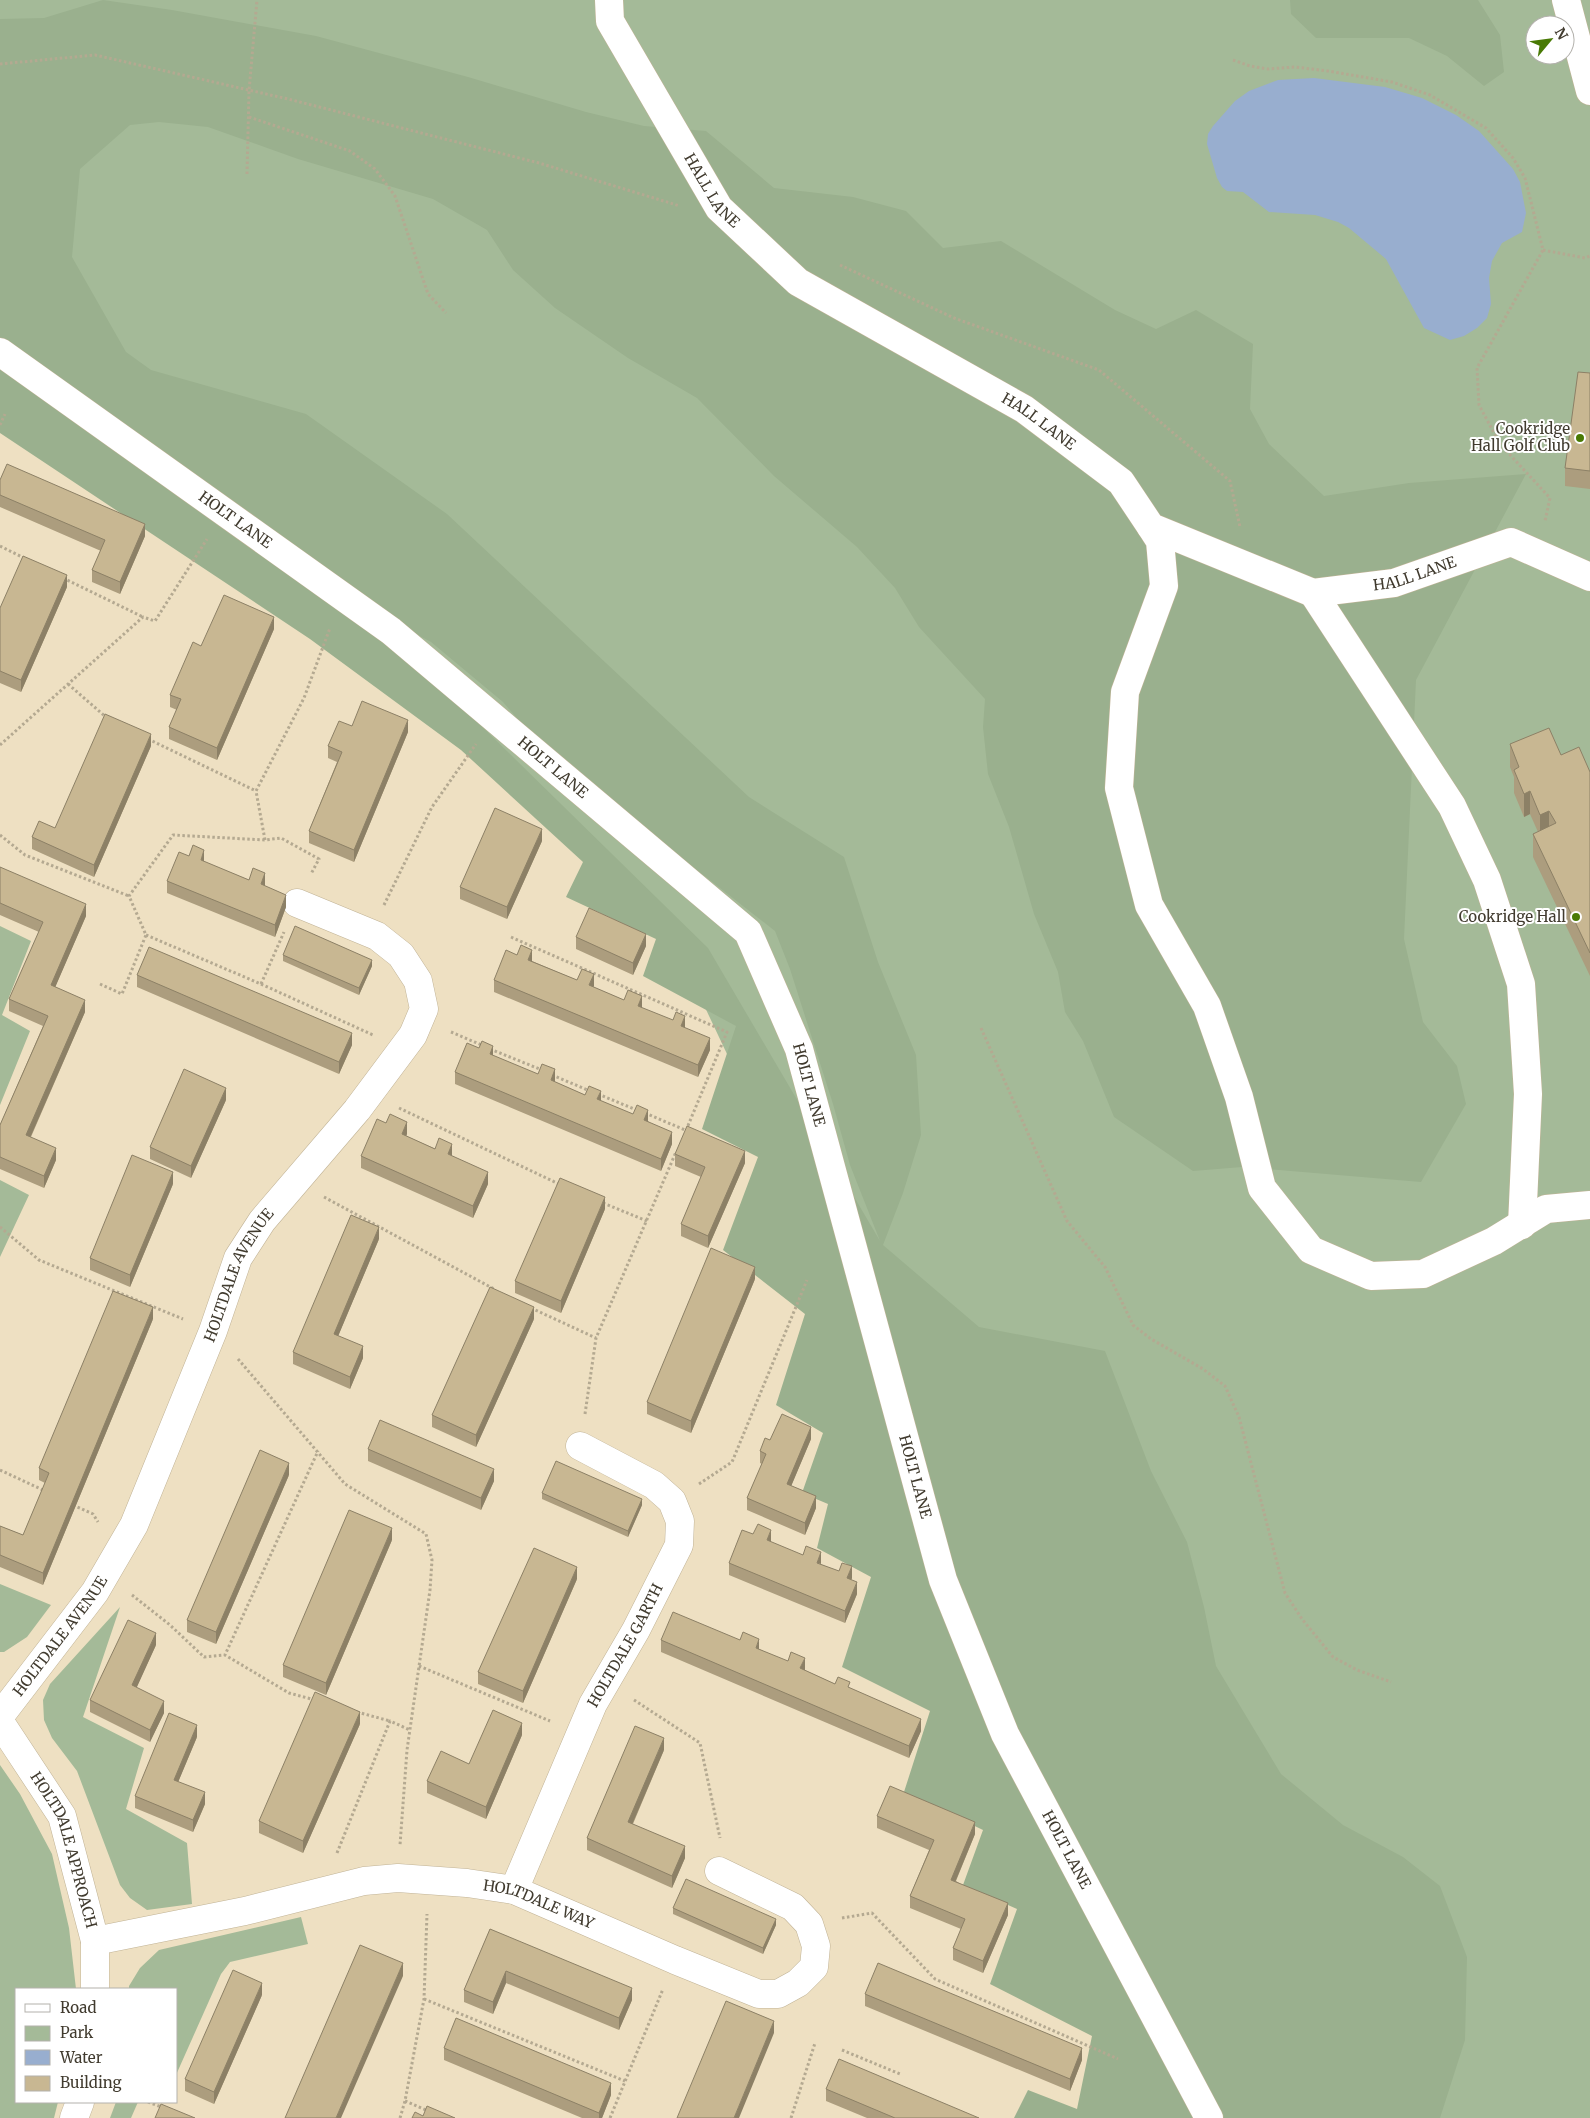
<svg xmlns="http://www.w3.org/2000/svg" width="1590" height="2118" viewBox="0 0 1590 2118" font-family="Merriweather,serif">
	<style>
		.green { fill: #a4ba98; fill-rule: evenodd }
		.forest { fill: #9ab08e; fill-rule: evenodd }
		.water { fill: #98aecf }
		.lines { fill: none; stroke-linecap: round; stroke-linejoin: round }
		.minor-casing { stroke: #c1b396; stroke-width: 29 }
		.path { stroke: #b4a991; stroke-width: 3; stroke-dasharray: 2.5 2.5; stroke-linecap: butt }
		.minor { stroke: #fff; stroke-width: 28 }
		.wall { fill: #ac9d7e }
		.shaded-wall { fill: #8c8066 }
		.building { fill: #c8b792; stroke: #8c8066 }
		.poi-dot { fill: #497a05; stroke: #fff; stroke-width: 2 }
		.labels { text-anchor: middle; stroke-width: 4; stroke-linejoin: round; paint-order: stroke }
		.street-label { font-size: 15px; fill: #413b2f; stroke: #fff }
		.poi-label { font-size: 15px; fill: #413b2f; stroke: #fff; text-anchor: end }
	</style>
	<rect width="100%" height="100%" fill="#eee0c2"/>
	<path class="green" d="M0 0H1590V2118H1269L1016 1667 677 948 348 634 0 339ZM1535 25H1565V55H1535Z
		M0 926 31 941 2 1015 30 1031 0 1105Z
		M0 1180 29 1195 0 1257Z
		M0 1584 51 1605 27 1637 4 1652H0Z
		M120 1607 83 1717 144 1748 126 1809 187 1843 192 1904 147 1910 130 1898 120 1885 77 1771 52 1738 44 1720 43 1700 50 1684Z
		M0 1765 20 1794 52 1854 69 1928 76 1989H16V2102H58L54 2118H0Z
		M301 1917 308 1944 230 1962 221 1974 176 2075V1989H129V1986L140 1968 159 1950Z
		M116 2102H138L131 2118H110Z"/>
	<path class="forest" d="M103 0 172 10 316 36 468 77 586 112 644 126 706 131 774 188 853 197 906 211 943 248 1001 241 1115 310 1156 329 1196 310 1253 344 1250 409 1269 444 1324 496 1409 483 1526 474 1416 680 1404 939 1423 1022 1457 1066 1466 1104 1421 1182 1242 1167 1193 1171 1114 1117 1083 1041 1065 1012 1058 972 1034 914 1009 827 988 774 983 727 985 699 919 627 895 588 857 547 774 476 697 398 628 358 555 308 513 270 487 230 433 199 298 159 208 127 159 122 130 125 80 169 72 257 126 352 151 370 306 414 447 514 749 797 844 857 878 962 916 1055 921 1135 903 1193 883 1245 979 1327 1105 1351 1151 1471 1187 1542 1204 1607 1216 1666 1281 1774 1343 1825 1403 1857 1440 1886 1467 1957 1465 2040 1440 2118H1014L1028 2090 1077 2109 1092 2036 990 1984 1017 1909 963 1885 983 1830 904 1792 930 1711 842 1667 871 1577 817 1548 828 1504 802 1493 823 1433 776 1405 805 1314 723 1250 758 1157 702 1129 736 1026 643 976 656 939 566 897 583 862 461 750 310 639 0 433V19L44 18ZM347 597 431 642 503 702 573 784 706 877 775 931 790 969 833 1104 850 1165 880 1241 708 948 366 613Z
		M1290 0H1478L1500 35 1504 72 1484 86 1447 56 1409 38H1316L1291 14Z"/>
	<path class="water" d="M1314 78 1385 87 1422 98 1456 115 1479 131 1513 169 1520 182 1526 213 1522 232 1502 243 1492 261 1489 278 1491 304 1487 318 1477 328 1464 336 1450 340 1424 328 1386 259 1349 228 1338 222 1315 215 1269 212 1243 192 1227 191 1222 187 1217 178 1207 144 1208 134 1213 126 1235 101 1249 91 1278 80Z"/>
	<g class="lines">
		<defs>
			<g id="minor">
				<path id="s1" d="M609 0 610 21 719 208 798 282 1024 409 1121 482 1151 527 1313 593 1394 583 1511 542 1590 577"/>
				<path d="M1566 0 1590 91"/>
				<path id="s2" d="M0 352 391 631 748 932 799 1049 943 1580 1005 1734 1209 2118"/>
				<path d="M1151 527 1160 541 1164 586 1125 692 1119 788 1149 905 1207 1006 1239 1097 1262 1188 1311 1250 1371 1276 1423 1274 1494 1241 1546 1209 1590 1205"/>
				<path d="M1313 593 1452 806 1487 880 1521 984 1528 1094 1522 1225"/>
				<path id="s3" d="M0 1716 95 1592 134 1525 213 1331 238 1258 262 1221 357 1110 413 1035 424 1009 418 981 401 955 377 936 297 903"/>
				<path id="s4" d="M0 1722 62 1816 95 1941V1989"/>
				<path id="s5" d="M514 1890 593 1704 636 1630 679 1545 680 1521 672 1501 654 1485 580 1446"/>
				<path id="s6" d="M95 1941 245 1911 364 1881 398 1878 467 1883 514 1890 675 1960 759 1994H778L798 1983 814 1967 816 1946 809 1924 793 1907 719 1871"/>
				<path d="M74 2118 80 2102"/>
			</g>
		</defs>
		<use href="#minor" class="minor-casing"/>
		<path class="path" d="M1233 60 1250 66 1268 69 1295 67 1328 71 1392 82 1430 95 1486 128 1513 158 1525 178 1543 250 1477 368 1479 405 1500 444 1550 498 1545 521
			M0 64 95 55 288 99 539 163 680 206
			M249 117 350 151 375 169 395 196 428 294 446 313
			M247 174 249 91 257 0
			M1543 250 1585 258 1590 256
			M840 265 954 318 1099 370 1230 481 1240 527
			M0 425 5 414
			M0 546 24 558
			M63 578 143 617
			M68 684 107 718
			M148 739 256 791
			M0 745 143 617 155 621 207 539
			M0 835 25 855 129 896
			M265 840 256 791 304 698 330 628
			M384 905 432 807 476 744
			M146 935 261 984 373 1035
			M511 937 727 1032 687 1128
			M100 984 122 994 146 935 129 896 173 835 265 840 281 838 319 859 311 874
			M261 984 284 932
			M981 1028 1067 1221 1105 1267 1133 1325 1151 1339 1203 1369 1225 1386 1239 1417 1285 1593 1302 1619 1333 1657 1357 1670 1391 1682
			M451 1032 484 1046
			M490 1049 542 1070
			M552 1075 590 1091
			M598 1094 639 1111
			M399 1108 561 1185
			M645 1113 685 1130
			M324 1197 494 1289
			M603 1203 647 1221
			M0 1227 39 1260 183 1319
			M531 1308 596 1338
			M238 1359 345 1484 426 1534 432 1560 430 1590 407 1750 400 1845
			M585 1414 596 1338 676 1152
			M0 1470 45 1491
			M699 1484 732 1462 807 1280
			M73 1505 93 1514 98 1522
			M132 1595 170 1625 204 1657 225 1655
			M419 1666 550 1721
			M315 1700 289 1693 225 1655 318 1451
			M634 1700 700 1743 720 1838
			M357 1712 390 1721
			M337 1853 390 1721 410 1730
			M842 1918 872 1913 935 1979 1118 2059
			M424 1999 625 2081
			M842 2050 900 2074
			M405 2101 428 2111
			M148 2102 164 2108
			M400 2118 405 2101 424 1999 427 1914
			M610 2118 663 1989
			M791 2118 815 2043"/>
		<use href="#minor" class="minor"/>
	</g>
	<path class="wall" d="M1590 373V489L1565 486V468Z
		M0 480 145 536 120 594 92 582V570L101 551 0 507Z
		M67 587 21 692 0 683V608Z
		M274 629 217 760 169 739V727L177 710 170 707V695L201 646Z
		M352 726 408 732 354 862 309 843V831L337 762 328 758V746Z
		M1510 744 1561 755 1590 772V976L1533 857V834L1538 832 1530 814 1524 817 1514 793V777L1510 767Z
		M151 746 94 877 32 849V837L55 828Z
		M542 841 507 919 460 899V887Z
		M204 862 249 880 265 885V886L286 907 275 937 167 893V881Z
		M0 867 86 916 55 987 85 1012 31 1137 56 1160 44 1188 0 1169V1125L43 1026 9 1011V999L39 932 0 915Z
		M576 937 646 946 633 975 576 949Z
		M283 955 372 966 359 995 283 961Z
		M532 961 642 1008 685 1028 710 1050 698 1077 494 992V980Z
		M137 975 352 1045 339 1074 137 987Z
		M479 1048 493 1056 585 1095 601 1101 648 1121 672 1144 661 1171 455 1084V1072Z
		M226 1100 191 1178 150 1159V1147Z
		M407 1134 406 1136 452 1156 488 1184 473 1218 361 1168V1156Z
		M675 1154 745 1163 708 1248 681 1236V1224L701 1177 675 1166Z
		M173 1184 130 1287 90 1270V1258Z
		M605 1209 561 1313 515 1293V1281Z
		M379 1239 338 1336 363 1358 350 1389 293 1364V1352Z
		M755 1279 691 1433 647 1414V1402Z
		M153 1319 43 1585 0 1567V1526L23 1535 45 1483 39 1480V1468Z
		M534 1319 476 1447 432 1427V1415Z
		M811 1439 791 1486 816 1508 805 1535 747 1510V1498L762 1464 760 1463V1451L770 1440Z
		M368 1449 494 1481 481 1510 368 1461Z
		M289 1475 216 1644 187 1632V1620Z
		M542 1493 642 1505 628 1537 542 1499Z
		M392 1540 326 1695 283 1677V1665Z
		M770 1542 852 1578 851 1580 857 1594 845 1623 729 1575V1563Z
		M577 1579 523 1703 478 1684V1672Z
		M661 1640 759 1649 835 1684 850 1688 921 1731 909 1758 661 1652Z
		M156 1645 136 1688 164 1713 150 1742 90 1712V1700Z
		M360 1724 303 1853 259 1833V1821Z
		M522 1735 486 1819 427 1793V1781L469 1764Z
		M197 1737 178 1782 205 1804 193 1832 135 1808V1796Z
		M664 1750 633 1824 685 1858 672 1888 587 1850V1838Z
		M877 1816 975 1834 956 1881 1008 1915 983 1973 953 1960V1948L961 1929 910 1908V1896L929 1850 877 1828Z
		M673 1908 776 1925 763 1954 673 1914Z
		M490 1929 632 2000 619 2030 506 1983 493 2014 464 2002V1990Z
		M865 1994 1082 2060 1070 2091 865 2006Z
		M262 1995 214 2104 185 2091V2079Z
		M444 2048 611 2095 602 2118H582L444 2060Z
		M826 2089 979 2118H867L826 2101Z"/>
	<path class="shaded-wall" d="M145 524V536L120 594V582Z
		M67 575V587L21 692V680Z
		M274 617V629L217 760V748Z
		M408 720V732L354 862V850Z
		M151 734V746L94 877V865Z
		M1530 791V814L1524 817V794Z
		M1549 811V833L1540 838V815Z
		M542 829V841L507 919V907Z
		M204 850V862L201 860Z
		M265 873V885L261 897V884Z
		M286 895V907L275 937V925Z
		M86 904V916L51 997V985Z
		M646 934V946L633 975V963Z
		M532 950V962L528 960Z
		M372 960V966L359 995V988Z
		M594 974V986L589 997V985Z
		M642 996V1008L638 1006Z
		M85 1000V1012L26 1147V1135Z
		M685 1016V1028L681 1026Z
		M352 1033V1045L339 1074V1062Z
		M710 1038V1050L698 1077V1065Z
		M493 1046V1058L490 1054Z
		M555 1069V1081L551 1092V1080Z
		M226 1088V1100L191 1178V1166Z
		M601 1091V1103L597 1099Z
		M648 1110V1122L644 1120Z
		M407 1122V1134L402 1146V1134Z
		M672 1132V1144L661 1171V1159Z
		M452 1144V1156L448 1154Z
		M56 1148V1160L44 1188V1176Z
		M745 1151V1163L708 1248V1236Z
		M173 1172V1184L130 1287V1275Z
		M488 1172V1184L473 1218V1206Z
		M605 1197V1209L561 1313V1301Z
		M379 1227V1239L334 1346V1334Z
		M755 1267V1279L691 1433V1421Z
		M153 1307V1319L43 1585V1573Z
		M534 1307V1319L476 1447V1435Z
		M363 1346V1358L350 1389V1377Z
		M811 1427V1439L787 1496V1484Z
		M289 1463V1475L216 1644V1632Z
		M494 1469V1481L481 1510V1498Z
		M816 1496V1508L805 1535V1523Z
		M642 1499V1505L628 1537V1531Z
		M392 1528V1540L326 1695V1683Z
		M771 1530V1542L767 1540Z
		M821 1552V1564L817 1563Z
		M852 1566V1578L847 1590V1578Z
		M577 1567V1579L523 1703V1691Z
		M857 1582V1594L845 1623V1611Z
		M156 1633V1645L132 1698V1685Z
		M759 1639V1651L756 1648Z
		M805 1658V1670L800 1680V1668Z
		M164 1701V1713L150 1742V1730Z
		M360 1712V1724L303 1853V1841Z
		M921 1719V1731L909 1758V1746Z
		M522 1723V1735L486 1819V1807Z
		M197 1725V1737L174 1792V1780Z
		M664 1738V1750L628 1834V1822Z
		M205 1792V1804L193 1832V1820Z
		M975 1822V1834L951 1892V1880Z
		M685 1846V1858L672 1888V1876Z
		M1008 1903V1915L983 1973V1961Z
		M776 1919V1925L763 1954V1948Z
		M403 1963V1976L341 2118H336Z
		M506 1971V1983L493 2014V2002Z
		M262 1983V1995L214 2104V2092Z
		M632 1988V2000L619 2030V2018Z
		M774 2021V2033L739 2118H734Z
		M1082 2048V2060L1070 2091V2079Z
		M611 2083V2095L602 2118H599V2113Z"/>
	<path class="building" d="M1578 372 1590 373V471L1565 468Z
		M7 464 145 524 120 582 92 570 105 540 0 495V480Z
		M23 556 67 575 21 680 0 671V608Z
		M224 595 274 617 217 748 169 727 181 699 170 695 193 642 201 646Z
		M362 701 408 720 354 850 309 831 342 752 328 746 339 721 352 726Z
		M105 714 151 734 94 865 32 837 39 821 55 828Z
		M1549 728 1561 755 1579 747 1590 772V953L1533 834 1556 823 1549 811 1540 815 1530 791 1524 794 1514 770 1519 767 1510 744Z
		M495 808 542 829 507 907 460 887Z
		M193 845 204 850 201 860 249 880 253 868 265 873 261 884 286 895 275 925 167 881 179 852 189 856Z
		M0 867 86 904 51 985 85 1000 26 1135 56 1148 44 1176 0 1157V1125L48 1016 9 999 43 922 0 903Z
		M589 908 646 934 633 963 576 937Z
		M295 926 372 960 359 988 283 955Z
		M521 945 532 950 528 960 577 980 582 969 594 974 589 985 624 1000 628 990 642 996 638 1006 673 1020 676 1012 685 1016 681 1026 710 1038 698 1065 494 980 506 950 517 955Z
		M149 947 352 1033 339 1062 137 975Z
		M482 1041 493 1046 490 1054 538 1074 542 1064 555 1069 551 1080 585 1095 589 1086 601 1091 597 1099 633 1114 637 1105 648 1110 644 1120 672 1132 661 1159 455 1072 467 1043 479 1048Z
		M184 1069 226 1088 191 1166 150 1147Z
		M390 1114 407 1122 402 1134 435 1149 439 1138 452 1144 448 1154 488 1172 473 1206 361 1156 377 1119 386 1123Z
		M687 1126 745 1151 708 1236 681 1224 705 1167 675 1154Z
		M132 1155 173 1172 130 1275 90 1258Z
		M560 1178 605 1197 561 1301 515 1281Z
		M351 1215 379 1227 334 1334 363 1346 350 1377 293 1352Z
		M711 1248 755 1267 691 1421 647 1402Z
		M490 1287 534 1307 476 1435 432 1415Z
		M113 1291 153 1307 43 1573 0 1555V1526L23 1535 49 1473 39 1468Z
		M782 1414 811 1427 787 1484 816 1496 805 1523 747 1498 766 1454 760 1451 765 1438 770 1440Z
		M380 1420 494 1469 481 1498 368 1449Z
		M260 1450 289 1463 216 1632 187 1620Z
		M556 1461 642 1499 628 1531 542 1493Z
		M349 1510 392 1528 326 1683 283 1665Z
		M758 1524 771 1530 767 1540 803 1555 806 1546 821 1552 817 1563 839 1571 842 1563 852 1566 847 1578 857 1582 845 1611 729 1563 742 1530 753 1534Z
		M534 1548 577 1567 523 1691 478 1672Z
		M673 1612 740 1640 743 1632 759 1639 756 1648 788 1661 791 1652 805 1658 800 1668 835 1684 838 1677 850 1682 848 1687 921 1719 909 1746 661 1640Z
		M128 1620 156 1633 132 1685 164 1701 150 1730 90 1700Z
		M315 1692 360 1712 303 1841 259 1821Z
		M493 1710 522 1723 486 1807 427 1781 441 1751 469 1764Z
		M169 1713 197 1725 174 1780 205 1792 193 1820 135 1796Z
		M635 1726 664 1738 628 1822 685 1846 672 1876 587 1838Z
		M890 1786 975 1822 951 1880 1008 1903 983 1961 953 1948 965 1919 910 1896 934 1840 877 1816Z
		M686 1879 776 1919 763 1948 673 1908Z
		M490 1929 632 1988 619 2018 506 1971 493 2002 464 1990Z
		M360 1945 403 1963 336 2118H285Z
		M878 1963 1082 2048 1070 2079 865 1994Z
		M233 1970 262 1983 214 2092 185 2079Z
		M726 2001 774 2021 734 2118H677Z
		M456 2018 611 2083 599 2113 444 2048Z
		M839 2059 979 2118H895L826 2089Z
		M161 2104 195 2118H155Z
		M427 2106 455 2118H412L415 2112 423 2116Z"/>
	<g class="poi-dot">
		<circle cx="1580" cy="438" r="5"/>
		<circle cx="1576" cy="917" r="5"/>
	</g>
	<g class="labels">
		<g class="street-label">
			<text dy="5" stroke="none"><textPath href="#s1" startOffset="219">HALL LANE</textPath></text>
			<text dy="5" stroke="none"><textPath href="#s1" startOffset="624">HALL LANE</textPath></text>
			<text dy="5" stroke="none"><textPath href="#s2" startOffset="289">HOLT LANE</textPath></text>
			<text dy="5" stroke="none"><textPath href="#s1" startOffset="1059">HALL LANE</textPath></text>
			<text dy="5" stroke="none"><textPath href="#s2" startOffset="692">HOLT LANE</textPath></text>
			<text dy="5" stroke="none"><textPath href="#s2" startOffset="1112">HOLT LANE</textPath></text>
			<text dy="5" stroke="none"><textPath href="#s3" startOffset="505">HOLTDALE AVENUE</textPath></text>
			<text dy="5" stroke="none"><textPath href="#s2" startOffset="1518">HOLT LANE</textPath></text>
			<text dy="5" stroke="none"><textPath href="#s3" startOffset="100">HOLTDALE AVENUE</textPath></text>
			<text dy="5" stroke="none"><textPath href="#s5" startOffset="269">HOLTDALE GARTH</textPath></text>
			<text dy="5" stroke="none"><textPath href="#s2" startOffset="1922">HOLT LANE</textPath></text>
			<text dy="5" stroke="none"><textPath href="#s4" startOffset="145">HOLTDALE APPROACH</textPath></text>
			<text dy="5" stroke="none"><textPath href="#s6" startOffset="454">HOLTDALE WAY</textPath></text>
		</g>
		<g class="poi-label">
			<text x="1570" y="434">Cookridge<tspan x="1570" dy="17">Hall Golf Club</tspan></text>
			<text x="1566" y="922">Cookridge Hall</text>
		</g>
	</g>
	<rect x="15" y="1988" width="162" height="115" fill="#ffffff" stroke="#b3b1ac"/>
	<rect x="25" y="2004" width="25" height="8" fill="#ffffff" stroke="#b3b1ac"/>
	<text x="60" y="2013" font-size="15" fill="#413b2f">Road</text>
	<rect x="25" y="2026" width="25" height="15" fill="#a4ba98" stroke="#b3b1ac"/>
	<text x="60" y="2038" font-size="15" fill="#413b2f">Park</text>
	<rect x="25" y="2050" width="25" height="15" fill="#98aecf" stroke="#b3b1ac"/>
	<text x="60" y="2063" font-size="15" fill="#413b2f">Water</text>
	<rect x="25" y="2076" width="25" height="15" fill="#c8b792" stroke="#b3b1ac"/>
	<text x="60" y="2088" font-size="15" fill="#413b2f">Building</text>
	<g transform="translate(1550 40) rotate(61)"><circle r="24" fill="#ffffff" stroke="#b3b1ac"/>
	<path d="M0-4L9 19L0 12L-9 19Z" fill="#497a05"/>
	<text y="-8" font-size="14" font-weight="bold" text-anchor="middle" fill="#413b2f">N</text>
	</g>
</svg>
